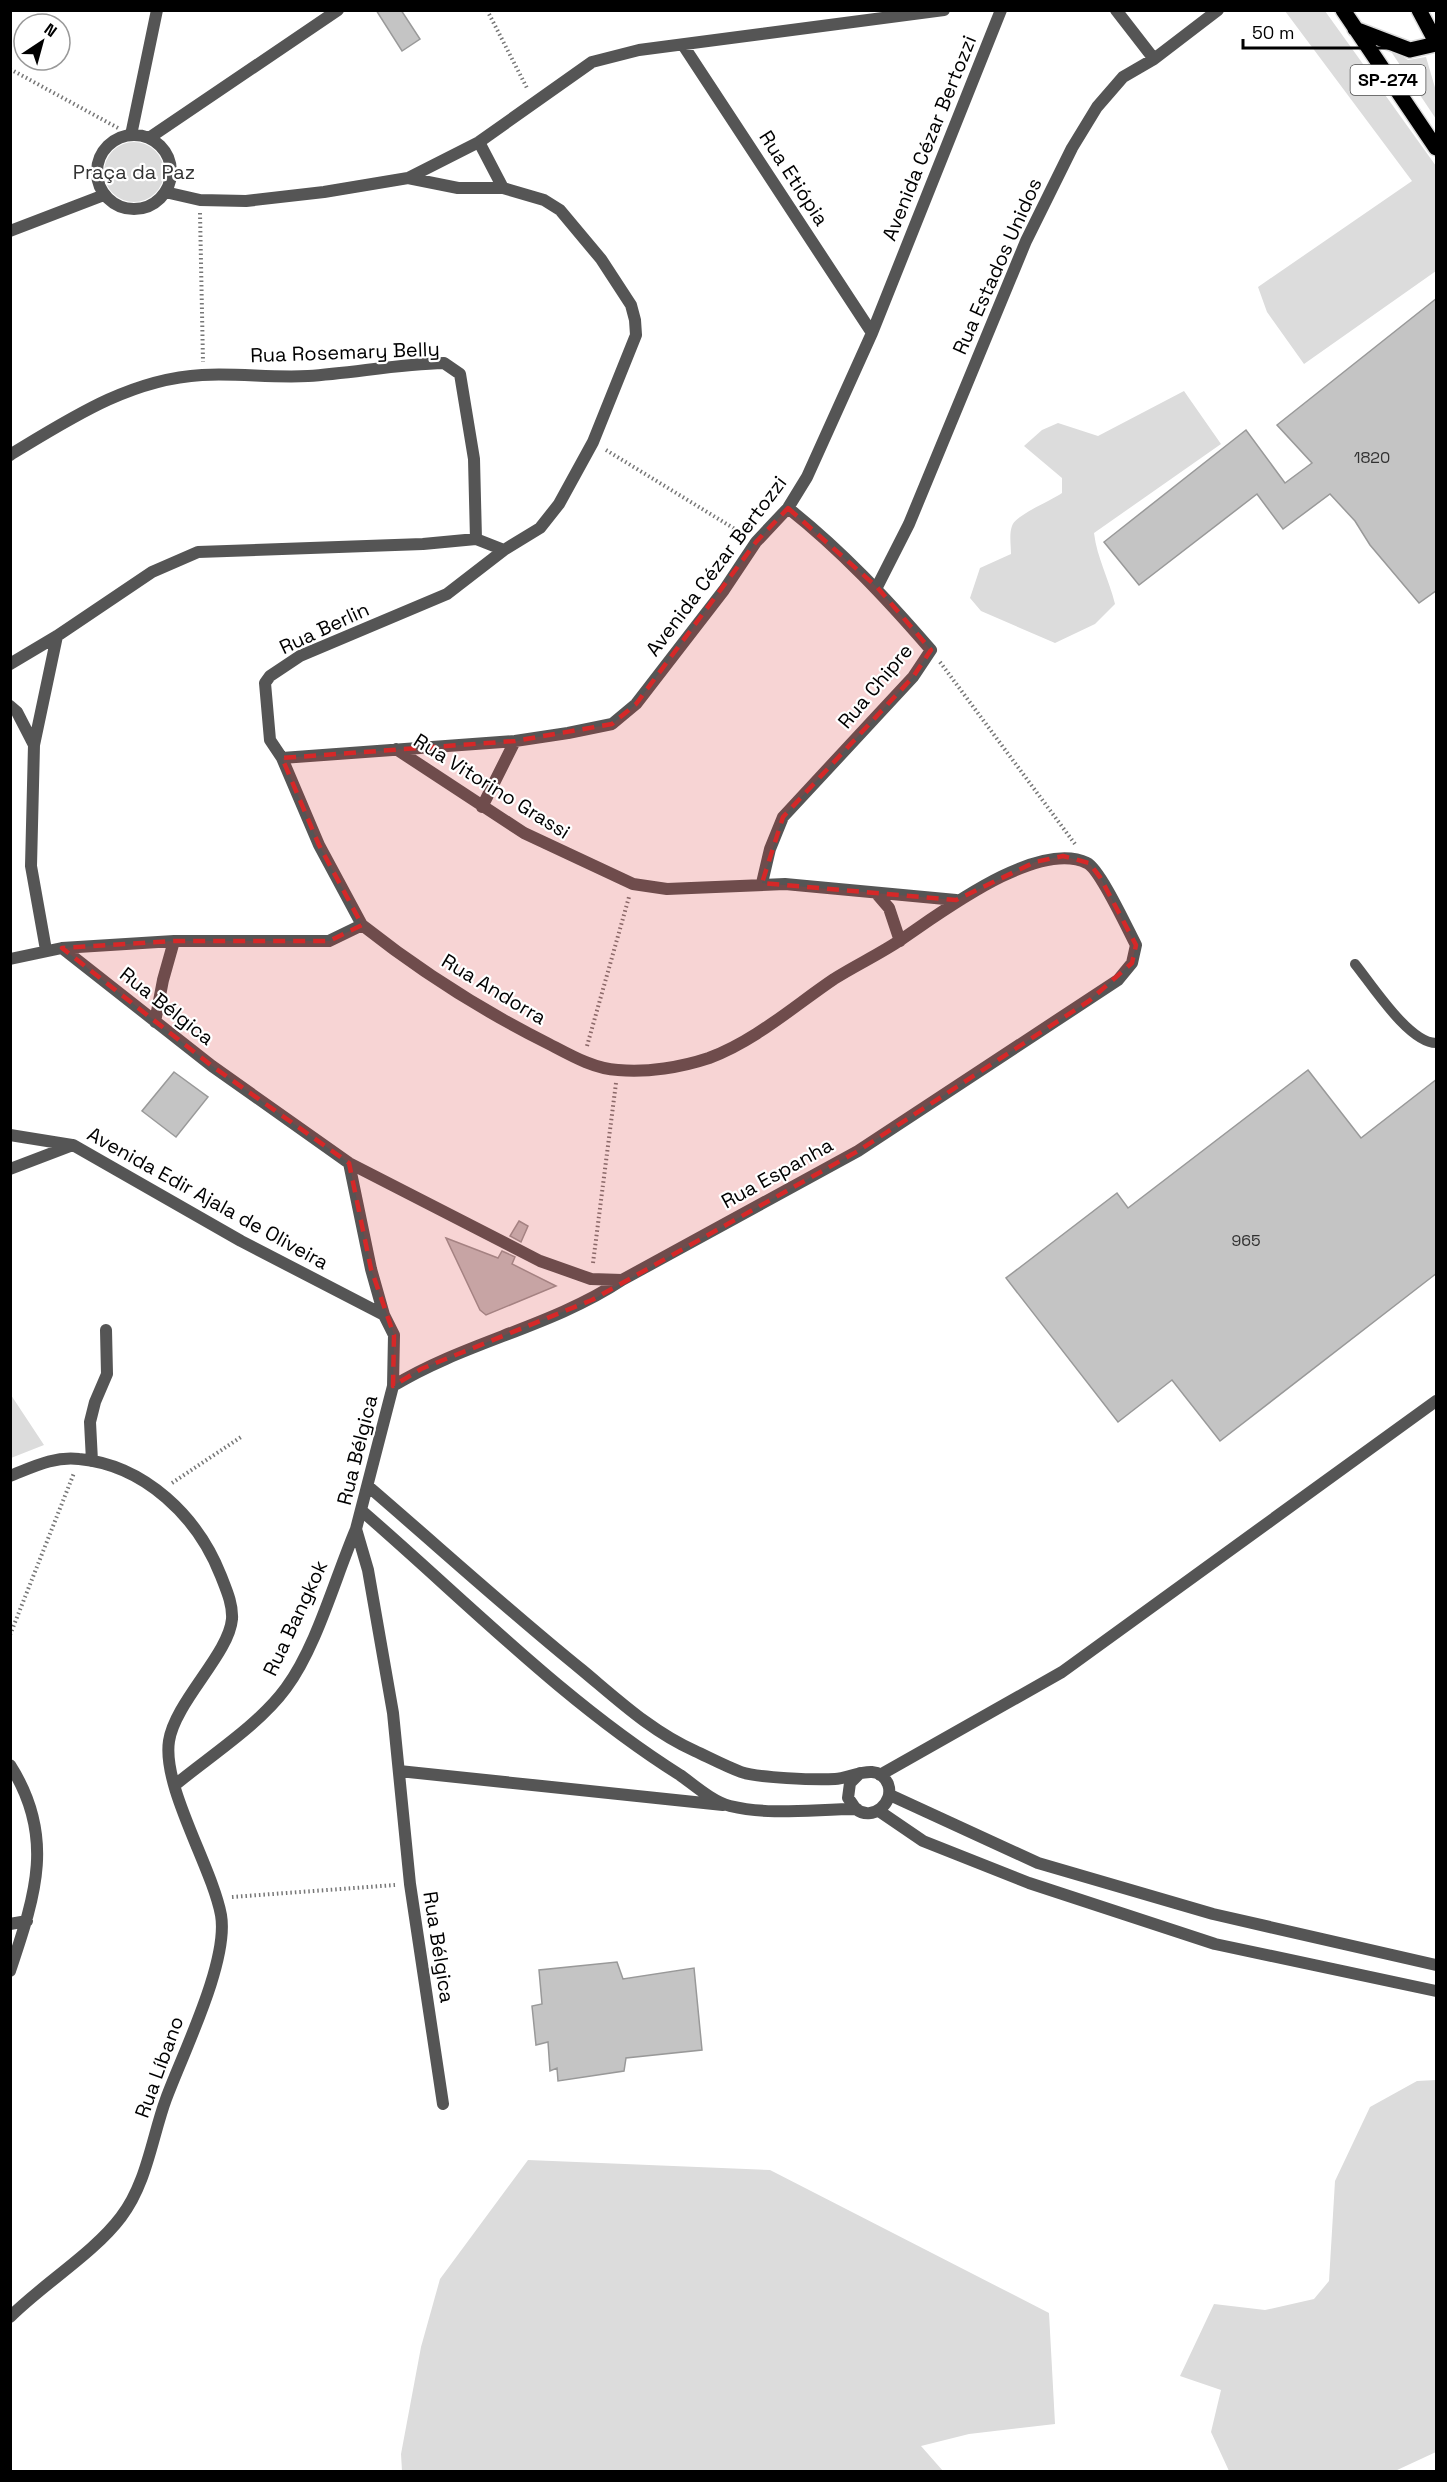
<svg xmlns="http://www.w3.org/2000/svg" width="1447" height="2482" viewBox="0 0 1447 2482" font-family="'Space Grotesk',sans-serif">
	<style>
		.green { fill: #dcdcdc }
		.building { fill: #c4c4c4; stroke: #999; stroke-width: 1.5 }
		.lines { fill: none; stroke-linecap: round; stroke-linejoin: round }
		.primary-casing { stroke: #dbdbdb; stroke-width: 18 }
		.path { stroke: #777; stroke-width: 4; stroke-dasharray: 1.5 3; stroke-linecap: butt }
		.service { stroke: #555; stroke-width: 10 }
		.minor { stroke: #555; stroke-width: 12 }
		.primary { stroke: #000; stroke-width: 15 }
		.marked { fill: #d62828; fill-opacity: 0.2; stroke: #d62828; stroke-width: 4.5; stroke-dasharray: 12 8; stroke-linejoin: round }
		.labels { text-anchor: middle; stroke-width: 4.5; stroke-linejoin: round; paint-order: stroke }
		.number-label { font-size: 16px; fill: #313131 }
		.shield { fill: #fff; stroke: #4c4c4c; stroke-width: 1.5 }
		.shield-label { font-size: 18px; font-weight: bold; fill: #000 }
		.street-label { font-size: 20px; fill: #000; stroke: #fff }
		.park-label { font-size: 20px; fill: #333; stroke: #fff }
	</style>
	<rect width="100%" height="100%" fill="#fff"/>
	<path class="green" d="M1285 11H1325L1436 166V271L1304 364 1267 312 1258 287 1412 181Z
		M1388 47 1408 60 1426 57 1436 91V119Z
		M104 172a30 30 0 1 1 60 0a30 30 0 1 1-60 0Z
		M1184 391 1221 444 1094 533C1097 558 1109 579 1115 604L1095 624 1055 643 981 611 970 598 980 568 1011 554C1011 546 1009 534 1012 526 1015 515 1051 501 1062 493V478L1024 446 1042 430 1058 423 1098 436Z
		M11 1395 44 1445 11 1458H10Z
		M1436 2080V2452L1395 2471H1229L1211 2432 1221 2390 1180 2376 1214 2304 1265 2310 1314 2299 1329 2281 1335 2181 1370 2107 1417 2081Z
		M528 2160 770 2170 1049 2313 1055 2424 969 2434 921 2446 943 2471H402L401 2454 421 2347 440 2279Z"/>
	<path class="building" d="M376 10H401L420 39 402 51Z
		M1437 298V590L1419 603 1370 545 1355 521 1330 494 1283 529 1257 494 1139 585 1104 542 1246 430 1285 483 1312 463 1277 425Z
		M1308 1070 1361 1138 1437 1079V1273L1220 1441 1172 1380 1118 1422 1006 1278 1117 1193 1128 1208Z
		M174 1072 208 1097 176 1137 142 1111Z
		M519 1221 528 1226 521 1242 510 1236Z
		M446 1238 498 1258 502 1251 515 1257 512 1264 556 1286 486 1315 480 1310Z
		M617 1962 623 1979 694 1968 702 2050 626 2058 624 2071 558 2081 557 2068 550 2071 548 2042 536 2045 532 2006 542 2004 539 1970Z"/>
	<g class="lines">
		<defs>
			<path id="primary" d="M1343 10 1436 148
				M1419 10 1436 42
				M1355 29 1410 50 1436 44"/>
		</defs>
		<use href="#primary" class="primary-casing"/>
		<path class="path" d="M487 10 528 90
			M10 69 118 128
			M200 213 203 362
			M606 450 743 534
			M940 662 1075 844
			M587 1046 629 897
			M593 1263 616 1083
			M172 1483 241 1437
			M10 1635 74 1473
			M232 1897 395 1885"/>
		<path class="service" d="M1355 964C1372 985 1409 1043 1436 1043"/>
		<path class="minor" d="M1116 10 1154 59
			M683 45 872 333
			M97 172a37 37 0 1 1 74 0a37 37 0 1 1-74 0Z
			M131 135 157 10
			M149 138 338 10
			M479 142 503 188
			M408 178 479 142 592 62 639 50 944 10
			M165 192 200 200 246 201 324 192 408 178 458 188H503L544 200 560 210 601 259 631 305 635 320 636 335 593 442 559 504 540 528 504 550 447 594 300 656 270 676 265 683 270 740 282 758 319 845 362 925
			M10 231 104 195
			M10 455C71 418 130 379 202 375 237 373 273 378 308 376 353 373 399 364 444 363L460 374 474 459 476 539
			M877 587 909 524 1026 241 1072 148 1097 107 1123 77 1154 59 1218 10
			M10 664 57 636 152 572 198 552 423 544 476 539 504 550
			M10 706 17 712 34 745 31 866 46 950
			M34 745 57 636
			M396 749 524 833 633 884 667 889 785 884 956 900
			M282 758 515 741 568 733 612 724 636 704 724 590 756 542 788 508 807 477 872 333 1001 10
			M482 807 515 741
			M762 883 770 849 783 817 913 677 931 650C886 598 841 550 788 508
			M877 894 889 908 900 941
			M10 959 62 948 174 941H329L362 925C420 971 483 1011 549 1044 570 1055 594 1069 618 1070 647 1073 682 1067 709 1058 755 1041 794 1006 834 979 856 965 880 954 902 939 942 912 1038 839 1087 863 1100 869 1128 930 1136 945L1132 963 1118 980 858 1151 622 1280 591 1279 540 1261 349 1163 212 1066 62 948
			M155 1022 163 980 174 941
			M10 1135 72 1145
			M349 1163 371 1269 384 1315 394 1335 393 1386 356 1529 368 1570 393 1713 410 1884 443 2104
			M10 1169 73 1145 241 1241 384 1315
			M393 1386C465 1342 551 1327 622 1280
			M92 1461 90 1422 95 1402 107 1374 106 1330
			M10 1476C33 1467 54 1456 79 1459 145 1465 198 1517 221 1576 226 1589 233 1604 232 1619 229 1654 175 1702 169 1741 162 1787 212 1867 221 1915 229 1961 183 2053 166 2099 152 2137 147 2183 121 2217 94 2253 43 2284 10 2317
			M369 1487C440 1548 509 1611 582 1670 618 1700 652 1732 695 1751 710 1758 725 1766 741 1772 758 1778 815 1780 835 1779 852 1778 878 1761 888 1784 895 1803 872 1822 856 1809 853 1806 851 1801 848 1798L850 1783 860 1773
			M362 1511C466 1601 564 1702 680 1775 694 1785 713 1802 730 1806 772 1816 814 1809 857 1809
			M10 1765C56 1837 35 1896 10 1971
			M399 1771 723 1805
			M880 1775 1062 1672 1436 1401
			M175 1785C210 1756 259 1725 286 1688 317 1646 335 1578 356 1529
			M890 1795 1038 1863 1213 1914 1436 1965
			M879 1811 923 1841 1029 1883 1215 1944 1436 1991
			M10 1924 27 1921"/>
		<use href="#primary" class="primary"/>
	</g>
	<path class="marked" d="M788 508 877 587 931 650 913 677 783 817 762 883 956 900 1035 862 1063 856 1089 863 1100 877 1136 945 1132 963 1089 1001 858 1151 592 1300 421 1369 393 1386 394 1335 371 1269 349 1163 212 1066 62 948 174 941H329L362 925 319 845 282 758 515 741 612 724 636 704 756 542Z"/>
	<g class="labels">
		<g class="number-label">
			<text x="1372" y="463">1820</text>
			<text x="1246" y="1246">965</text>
		</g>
		<rect class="shield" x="1350.5" y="65" width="75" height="30" rx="4.5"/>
		<g class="shield-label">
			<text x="1388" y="86">SP-274</text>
		</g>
		<g class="street-label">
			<text transform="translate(929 138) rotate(-68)" y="7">Avenida Cézar Bertozzi</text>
			<text transform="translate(794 178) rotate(57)" y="7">Rua Etiópia</text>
			<text transform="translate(997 266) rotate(-66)" y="7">Rua Estados Unidos</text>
			<text transform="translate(345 352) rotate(-2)" y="7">Rua Rosemary Belly</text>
			<text transform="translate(716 566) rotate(-53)" y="7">Avenida Cézar Bertozzi</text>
			<text transform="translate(324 628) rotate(-25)" y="7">Rua Berlin</text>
			<text transform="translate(875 686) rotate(-50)" y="7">Rua Chipre</text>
			<text transform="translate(492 786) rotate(32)" y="7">Rua Vitorino Grassi</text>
			<text transform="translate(494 989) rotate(31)" y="7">Rua Andorra</text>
			<text transform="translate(167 1006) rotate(38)" y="7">Rua Bélgica</text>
			<text transform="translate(777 1173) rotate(-29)" y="7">Rua Espanha</text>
			<text transform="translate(208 1198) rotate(29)" y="7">Avenida Edir Ajala de Oliveira</text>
			<text transform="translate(357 1450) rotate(-76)" y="7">Rua Bélgica</text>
			<text transform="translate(295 1618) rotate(-65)" y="7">Rua Bangkok</text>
			<text transform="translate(439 1947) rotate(81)" y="7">Rua Bélgica</text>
			<text transform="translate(159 2067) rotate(-70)" y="7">Rua Líbano</text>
		</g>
		<g class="park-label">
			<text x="134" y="179">Praça da Paz</text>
		</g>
	</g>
	<rect width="1447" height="2482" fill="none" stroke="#000000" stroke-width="24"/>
	<g transform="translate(42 42) rotate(36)"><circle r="28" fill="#ffffff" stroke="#999999" stroke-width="1.5"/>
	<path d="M0-4.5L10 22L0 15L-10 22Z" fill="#000000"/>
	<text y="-9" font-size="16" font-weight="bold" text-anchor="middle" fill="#000000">N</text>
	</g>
	<path d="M1243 39v9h150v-9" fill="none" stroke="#000000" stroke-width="3"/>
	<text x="1252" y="39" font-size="18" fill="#000000" stroke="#ffffff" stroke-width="4.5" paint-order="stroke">50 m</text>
</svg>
